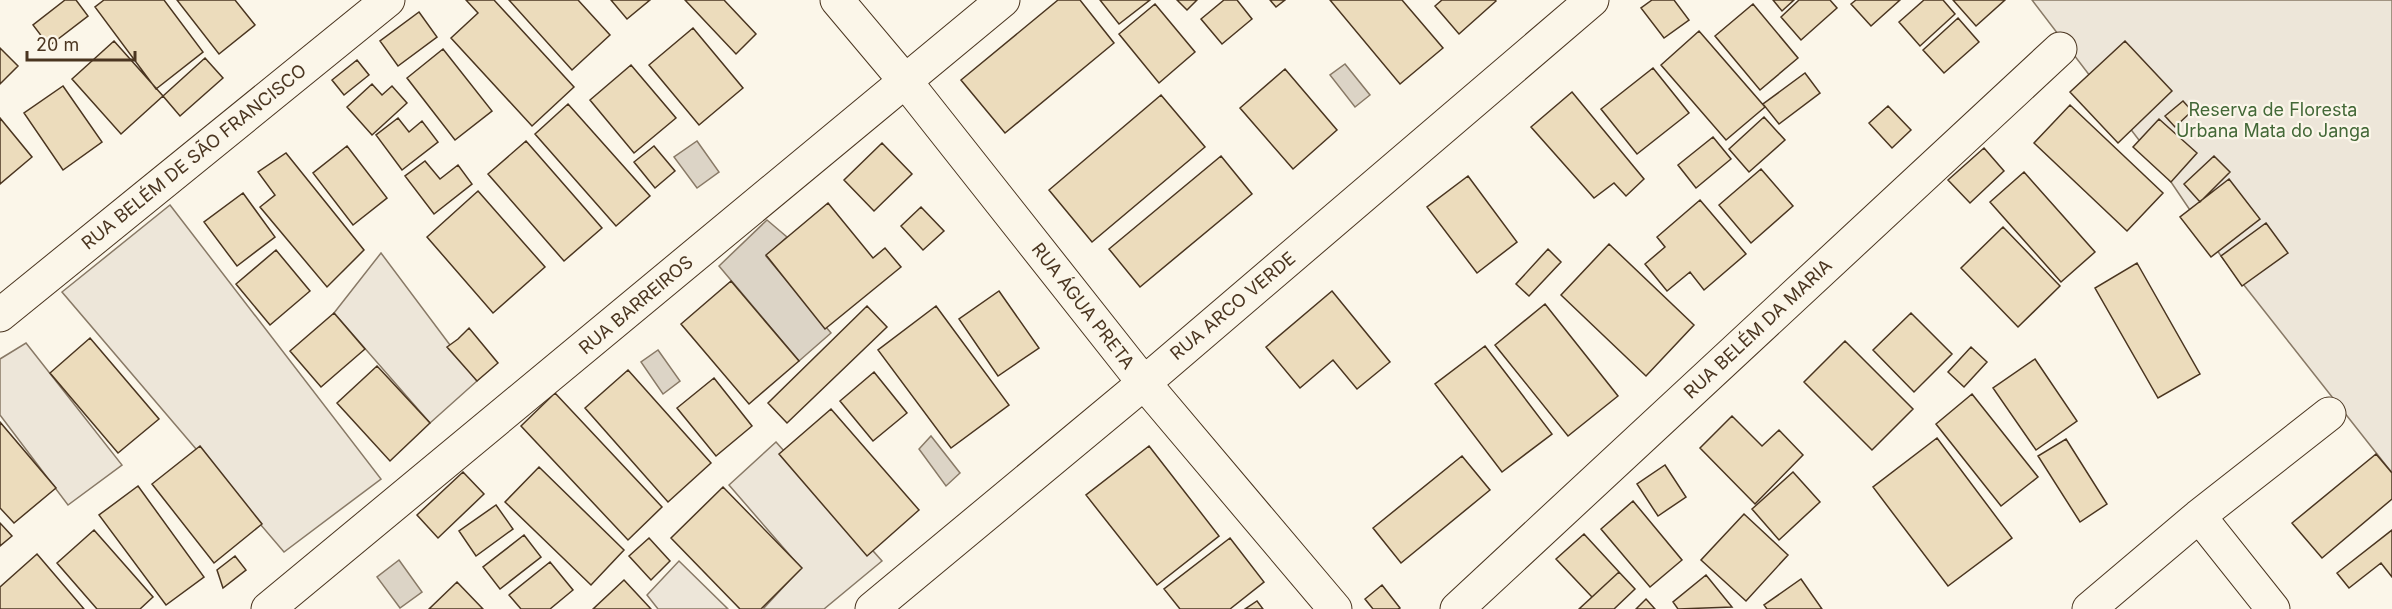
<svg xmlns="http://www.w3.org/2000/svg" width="2392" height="609" viewBox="0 0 2392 609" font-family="Inter,sans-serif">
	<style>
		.green { fill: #ede6d9; stroke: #887966; stroke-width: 1.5 }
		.water { fill: #dcd4c6; stroke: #887966; stroke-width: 1.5 }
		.building { fill: #ecdcbc; stroke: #4a3520; stroke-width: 1.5 }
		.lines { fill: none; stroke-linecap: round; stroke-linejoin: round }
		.minor-casing { stroke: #4a3520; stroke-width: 35 }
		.minor { stroke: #fbf6e9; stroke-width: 33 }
		.labels { text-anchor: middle; stroke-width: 4.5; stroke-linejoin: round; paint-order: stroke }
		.park-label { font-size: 18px; fill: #436837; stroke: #fbf6e9 }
		.street-label { font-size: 18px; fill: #4a3520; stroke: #fbf6e9 }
	</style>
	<rect width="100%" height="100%" fill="#fbf6e9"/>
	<path class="green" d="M2032 0H2392V473L2221 256 2171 182Z
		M170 205 381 479 284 552 62 292Z
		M381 253 477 381 430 423 334 313Z
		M26 343 122 465 68 505 0 415V359Z
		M776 442 882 561 824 609H763L801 568 729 485Z
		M679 561 728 609H658L647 595Z"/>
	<path class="water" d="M1345 64 1370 95 1355 107 1330 75Z
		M697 141 719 172 697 188 674 157Z
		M767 220 787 237 766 256 831 333 799 361 719 266Z
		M658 350 680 381 663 394 641 362Z
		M931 436 960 473 946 486 919 449Z
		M399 560 422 592 400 608 377 577Z"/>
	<path class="building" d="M65 0H76L88 16 49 46 33 25Z
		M104 0H164L203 52 156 89 95 7Z
		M177 0H235L255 25 219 54Z
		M466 0H494L574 87 532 126 451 38 478 13Z
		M509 0H578L610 35 572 70Z
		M611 0H650L627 19Z
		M685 0H724L756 34 736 54Z
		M1058 0H1080L1114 43 1005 133 961 80Z
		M1100 0H1150L1119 24Z
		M1177 0H1197L1187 10Z
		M1224 0H1237L1252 19 1222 44 1201 19Z
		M1270 0H1285L1276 7Z
		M1330 0H1402L1443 48 1400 84Z
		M1442 0H1495L1496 1 1459 34 1435 6Z
		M1652 0H1674L1689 20 1664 38 1641 8Z
		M1773 0H1794L1782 11Z
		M1799 0H1830L1837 8 1801 40 1781 17Z
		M1856 0H1900L1871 26 1851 4Z
		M1924 0H1943L1955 14 1920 46 1899 22Z
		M1953 0H2005L1976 26Z
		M1155 4 1195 52 1159 83 1119 34Z
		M1753 4 1798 58 1760 90 1715 36Z
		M419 12 437 37 398 66 380 41Z
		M1958 18 1979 42 1944 73 1923 50Z
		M693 28 743 88 699 125 649 65Z
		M1699 31 1765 107 1726 140 1661 65Z
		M114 41 163 96 121 134 72 79Z
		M2125 41 2172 91 2118 143 2070 92Z
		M0 48 18 66 0 84Z
		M443 49 492 111 455 140 407 78Z
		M205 58 223 78 180 116 163 96Z
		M357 60 369 75 344 95 332 80Z
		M631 65 676 118 634 153 590 100Z
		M1653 68 1689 113 1637 154 1601 109Z
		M1285 69 1337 130 1293 169 1240 108Z
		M1805 73 1820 93 1779 124 1763 104Z
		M372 84 382 95 392 86 407 103 372 135 347 107Z
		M63 86 102 142 63 170 24 113Z
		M1572 92 1644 179 1626 196 1614 183 1594 198 1531 127Z
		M1161 95 1205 147 1092 242 1049 190Z
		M2183 101 2192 111 2175 127 2165 116Z
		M568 104 650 196 616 226 535 134Z
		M2070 105 2163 193 2127 231 2034 143Z
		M1888 106 1911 130 1892 148 1869 123Z
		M1764 117 1785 140 1749 172 1729 149Z
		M0 118 32 157 0 184Z
		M398 118 409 132 422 121 438 142 402 170 376 135Z
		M2159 119 2197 153 2171 182 2133 147Z
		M1713 137 1731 159 1696 188 1678 165Z
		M526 141 602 228 564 261 488 174Z
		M882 143 912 174 874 211 844 180Z
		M347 146 387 198 353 225 313 173Z
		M654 146 675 171 655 188 634 162Z
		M1984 148 2004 171 1970 203 1948 180Z
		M286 153 364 250 327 287 260 207 275 195 258 172Z
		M1221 156 1252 194 1140 287 1109 249Z
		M2214 156 2230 172 2200 202 2184 184Z
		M425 161 440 179 458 165 472 184 434 214 405 176Z
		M1761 169 1793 206 1751 243 1719 205Z
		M2024 172 2095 252 2061 282 1990 202Z
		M1468 176 1517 242 1477 273 1427 207Z
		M2229 179 2260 219 2211 257 2180 217Z
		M478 191 545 267 493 313 427 237Z
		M243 193 275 237 237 266 204 222Z
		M1700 200 1746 254 1704 290 1690 272 1667 291 1645 264 1665 247 1657 237Z
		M828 203 873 258 885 248 901 267 825 329 766 255Z
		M921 207 944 231 923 250 901 226Z
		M2266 223 2288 253 2242 286 2221 256Z
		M2003 227 2060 286 2018 327 1961 268Z
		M1609 244 1694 325 1646 376 1561 295Z
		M1548 249 1561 262 1529 296 1516 284Z
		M276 250 310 291 270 325 236 284Z
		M2137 263 2200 374 2158 398 2095 288Z
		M731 281 799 361 749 404 681 324Z
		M999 291 1039 348 998 376 959 319Z
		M1332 291 1390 362 1357 389 1333 360 1300 388 1266 347Z
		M1545 304 1618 396 1568 436 1495 345Z
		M867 306 887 327 787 423 768 403Z
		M936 306 1009 405 951 448 878 350Z
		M334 313 365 349 321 387 290 351Z
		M1911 313 1952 354 1914 392 1873 350Z
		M469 328 498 363 477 381 447 347 458 339Z
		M90 338 159 419 118 453 50 373Z
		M1845 341 1913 409 1872 450 1804 382Z
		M1485 346 1552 434 1502 472 1435 384Z
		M1971 347 1987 362 1964 387 1948 372Z
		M2035 359 2077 421 2036 450 1993 388Z
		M377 366 430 423 390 461 337 403Z
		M628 370 711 463 668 502 585 408Z
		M874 372 907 413 873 441 840 401Z
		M714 378 752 426 716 456 677 408Z
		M555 393 662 507 628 540 521 426Z
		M1972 394 2038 477 2001 506 1936 424Z
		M831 409 919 510 867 556 779 454Z
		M1732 416 1762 446 1779 430 1803 455 1755 504 1700 448Z
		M0 422 56 488 14 523 0 508Z
		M1937 438 2012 538 1948 586 1873 487Z
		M2066 439 2107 504 2080 522 2038 456Z
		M200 446 262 524 214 563 152 484Z
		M1149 446 1219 536 1157 585 1086 495Z
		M2376 454 2392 473V499L2322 558 2292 523Z
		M1462 456 1490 490 1401 563 1373 528Z
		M1665 465 1686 497 1658 516 1637 484Z
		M539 467 624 550 591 585 505 502Z
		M463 472 484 494 438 538 417 515Z
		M1793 472 1820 502 1779 540 1752 509Z
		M138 486 204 577 166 605 99 515Z
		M723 487 802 568 761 609H740L671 538Z
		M1633 501 1682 560 1650 587 1601 529Z
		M496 505 513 529 476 556 459 531Z
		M1744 514 1788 555 1746 601 1701 560Z
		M0 523 12 536 0 546Z
		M94 530 153 597 140 609H97L57 563Z
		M2392 530V577L2381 563 2349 588 2337 573Z
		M1584 534 1619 572 1592 597 1556 559Z
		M524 535 541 557 500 589 483 567Z
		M649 538 670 561 651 580 629 556Z
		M1230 538 1264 582 1230 609H1180L1164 589Z
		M37 554 84 609H0V587Z
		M235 556 246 570 223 588 217 570Z
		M550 562 573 590 550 609H521L509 595Z
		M1619 572 1635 589 1614 609H1579Z
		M1706 575 1732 607 1678 609 1673 602Z
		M1801 579 1822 609H1767L1764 605Z
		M624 580 651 609H593Z
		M457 582 483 609H429Z
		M1382 585 1400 608 1398 609H1373L1365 599Z
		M1646 599 1655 609H1636Z
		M1257 601 1263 609H1245Z"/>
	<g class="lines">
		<defs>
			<path id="minor" d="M837 0 906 82 1144 383 1335 609
				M0 315 388 0
				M2199 516 2273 609
				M268 609 1003 0
				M872 609 1144 383 1592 0
				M1457 609 2060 49
				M2089 609 2199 516 2329 414"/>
		</defs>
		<use href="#minor" class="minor-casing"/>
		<use href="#minor" class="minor"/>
	</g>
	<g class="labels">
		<g class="park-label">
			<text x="2273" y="116">Reserva de Floresta<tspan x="2273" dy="21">Urbana Mata do Janga</tspan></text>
		</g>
		<g class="street-label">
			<text transform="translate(194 157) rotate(-39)" y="6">RUA BELÉM DE SÃO FRANCISCO</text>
			<text transform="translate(636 305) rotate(-40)" y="6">RUA BARREIROS</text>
			<text transform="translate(1083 306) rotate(52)" y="6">RUA ÁGUA PRETA</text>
			<text transform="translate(1233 306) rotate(-40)" y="6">RUA ARCO VERDE</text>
			<text transform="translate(1758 329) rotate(-43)" y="6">RUA BELÉM DA MARIA</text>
		</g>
	</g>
	<path d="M27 51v9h108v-9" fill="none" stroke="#4a3520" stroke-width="3"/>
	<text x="36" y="51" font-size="18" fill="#4a3520" stroke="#fbf6e9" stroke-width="4.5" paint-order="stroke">20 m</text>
</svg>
